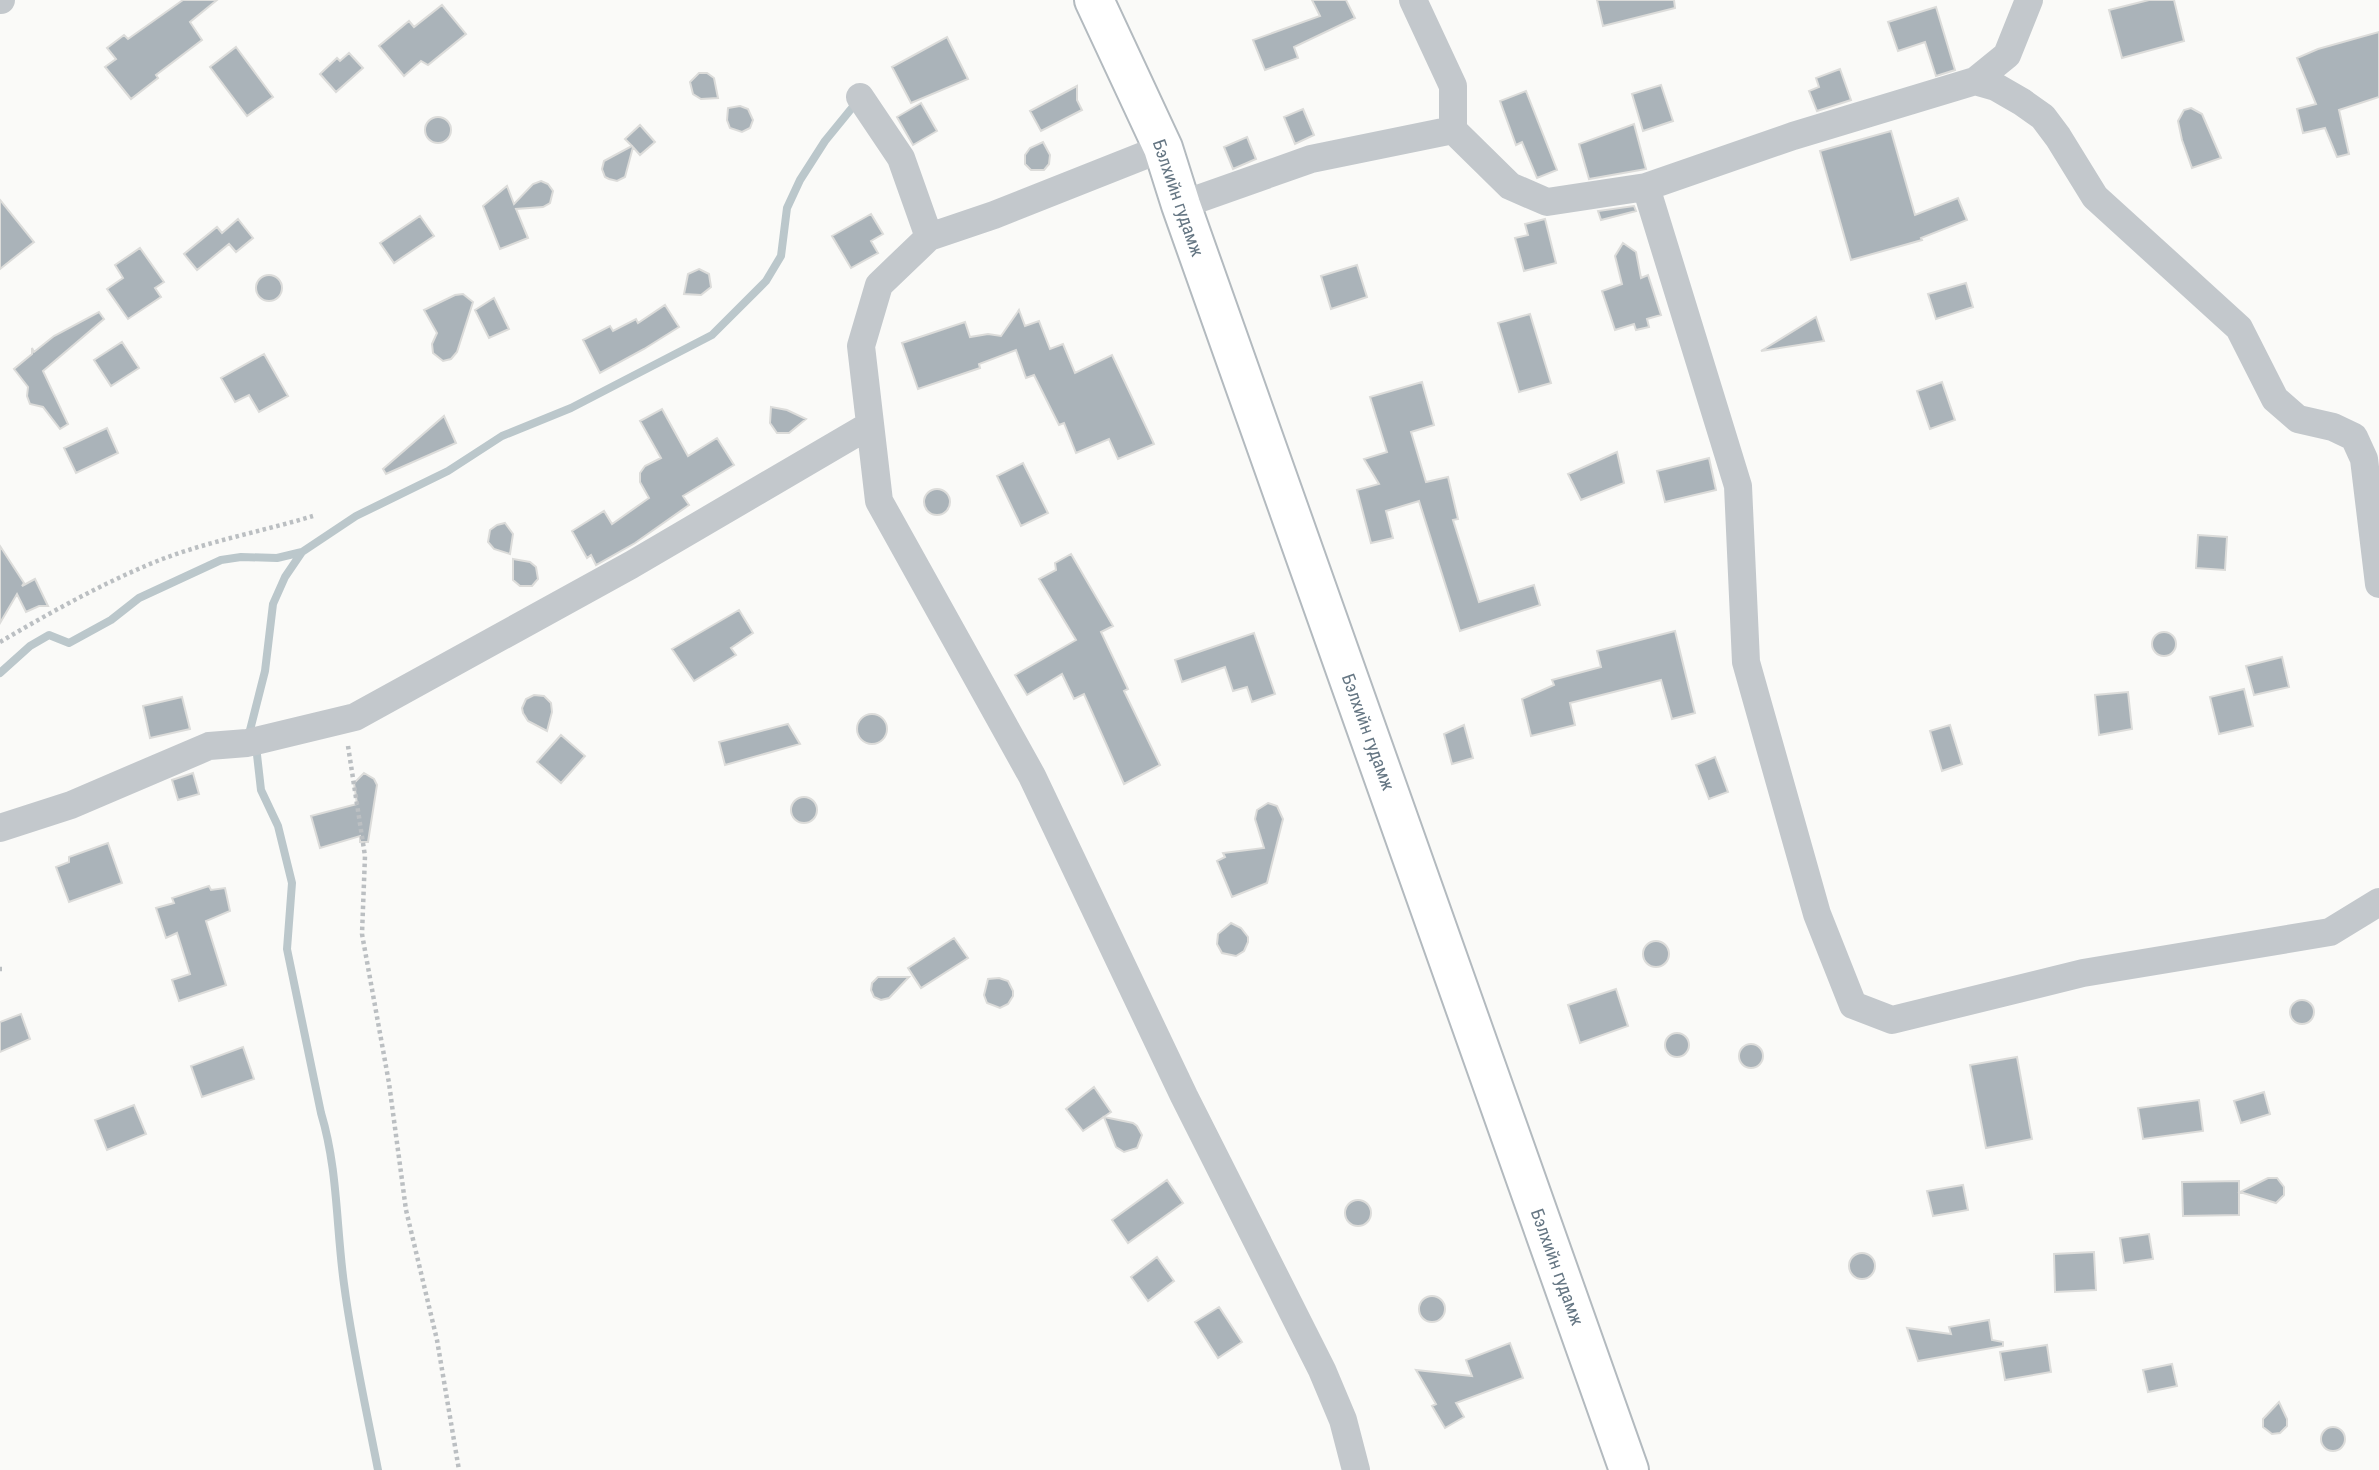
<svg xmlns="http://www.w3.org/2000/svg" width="2379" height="1470" viewBox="0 0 2379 1470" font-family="'Roboto Condensed',sans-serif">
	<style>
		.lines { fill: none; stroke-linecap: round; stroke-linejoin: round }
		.stream { stroke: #bbc7cb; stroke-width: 8 }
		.building { fill: #aab3b9; stroke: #dcdcda; stroke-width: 2 }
		.secondary-casing { stroke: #b3babf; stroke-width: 42 }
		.path { stroke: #bbbfc2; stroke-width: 4.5; stroke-dasharray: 3.5 3.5; stroke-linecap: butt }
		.street { stroke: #c3c8cc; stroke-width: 28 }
		.secondary { stroke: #fff; stroke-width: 38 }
		.labels { text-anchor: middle; stroke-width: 7; stroke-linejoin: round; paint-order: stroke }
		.street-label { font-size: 18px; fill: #657683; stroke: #fff }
	</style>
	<rect width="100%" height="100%" fill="#fafaf8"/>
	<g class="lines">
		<path class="stream" d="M0 673 30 646 49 635 69 643 111 620 139 598 221 560 241 557 277 558 302 552 356 516 448 471 502 436 571 408 712 335 766 281 781 256 787 208 800 180 825 141 856 103
			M248 738 265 671 273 604 285 577 302 552
			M256 746 261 790 278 826 292 883 287 949 321 1113C338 1169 336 1226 344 1284 352 1346 366 1408 378 1470"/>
	</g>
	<path class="building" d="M183 0H217L190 22 202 40 156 75 158 78 131 99 105 67 116 59 107 48 124 35 128 39Z
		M1312 0H1346L1355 18 1294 47 1298 58 1265 70 1253 40 1320 16Z
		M1597 0H1674L1675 8 1603 26Z
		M2149 0H2174L2184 41 2122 58 2109 10Z
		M442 5 466 34 428 65 421 61 404 76 379 46 409 21 414 27Z
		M1936 7 1955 70 1936 76 1925 42 1898 51 1888 22Z
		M2379 32V97L2339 110 2349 154 2337 157 2325 128 2303 133 2297 109 2316 104 2297 58 2318 49Z
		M947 37 968 79 911 103 892 67Z
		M236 47 273 97 247 116 210 67Z
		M349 53 363 68 336 92 320 74 337 58 340 61Z
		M1840 69 1851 100 1817 111 1809 91 1819 87 1816 78Z
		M699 73H707L714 78 718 98 701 99 693 94 690 82Z
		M1661 85 1673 121 1643 131 1632 94Z
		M1077 86V100L1082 110 1041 131 1030 111Z
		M1526 91 1557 170 1537 178 1522 142 1516 145 1500 101Z
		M921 103 937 131 913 145 897 117Z
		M740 106 748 109 753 120 750 128 742 132 730 128 727 120 728 108Z
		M2191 108 2202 114 2221 158 2192 168 2182 140 2178 121 2184 110Z
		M1303 109 1314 135 1295 144 1284 117Z
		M425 130a13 13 0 1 1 26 0a13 13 0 1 1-26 0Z
		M1634 124 1646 169 1589 179 1579 144Z
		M640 125 655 142 640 155 633 147 625 177 617 181 609 179 605 177 602 169 604 161 632 146 625 139Z
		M1891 131 1915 215 1958 198 1967 220 1921 238 1922 240 1851 260 1820 151Z
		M1247 137 1256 159 1233 169 1224 147Z
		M1043 142 1050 155 1049 164 1044 170H1031L1025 164V155L1030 148Z
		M541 181 548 184 553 191 550 203 543 207 516 209 528 238 500 249 483 206 507 186 514 204 533 184Z
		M0 200 34 242 0 269Z
		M1634 206 1636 211 1601 220 1598 211Z
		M871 214 883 234 871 241 878 253 851 268 832 236Z
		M420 216 434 236 394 263 380 243Z
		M238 219 253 238 236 252 229 244 197 270 184 254 217 227 222 233Z
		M1545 219 1556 263 1524 271 1515 238 1528 235 1525 224Z
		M1623 243 1636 252 1641 278 1648 275 1661 315 1647 319 1649 327 1636 330 1634 324 1615 330 1602 291 1622 284 1615 256Z
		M140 248 164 282 155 288 161 297 128 319 107 289 123 278 115 265Z
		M1357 265 1367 297 1331 309 1321 276Z
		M699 269 709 274 711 287 701 295 684 294 688 274Z
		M256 288a13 13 0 1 1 26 0a13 13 0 1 1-26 0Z
		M1966 283 1973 307 1936 319 1928 294Z
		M463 294 473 302 457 352 451 359 443 361 433 353 432 344 437 333 424 310 455 295Z
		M494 298 509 329 489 338 475 310Z
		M665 305 679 327 644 349 600 373 583 340 610 326 613 331 636 319 638 323Z
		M1019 310 1025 326 1039 321 1050 349 1063 344 1075 373 1112 355 1154 444 1118 459 1109 439 1076 453 1064 423 1059 425 1034 375 1026 378 1016 350 979 364 980 368 918 389 902 343 965 322 970 337 988 334 1001 336Z
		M99 312 104 319 43 371 68 424 60 429 43 407 30 404 27 396 28 387 14 369 32 354V348L34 352 54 336Z
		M1530 314 1551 383 1519 392 1498 323Z
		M1816 317 1824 341 1761 351Z
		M122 342 139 368 111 386 94 360Z
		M264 354 288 396 259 412 249 395 235 402 221 378Z
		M1422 382 1434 425 1411 432 1426 482 1448 477 1458 519 1453 520 1479 602 1534 585 1540 605 1460 631 1419 501 1386 511 1393 538 1371 543 1357 490 1379 484 1364 459 1387 452 1370 397Z
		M1942 382 1955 420 1930 429 1917 391Z
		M771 407 787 410 806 419 789 433H777L770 423Z
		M662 409 688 456 717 438 734 465 683 496 689 505 635 543 596 565 591 555 587 558 572 531 604 511 612 524 649 498 640 482V473L645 466 661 458 640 421Z
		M444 416 456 443 386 474 383 469Z
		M107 428 118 453 76 473 64 448Z
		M1617 452 1624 483 1581 500 1568 474Z
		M1709 458 1716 490 1665 502 1657 471Z
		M1023 463 1048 513 1021 526 997 476Z
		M924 502a13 13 0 1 1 26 0a13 13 0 1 1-26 0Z
		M505 523 513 534 510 554 494 549 488 542 490 530 497 525Z
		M2198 535 2227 537 2225 570 2196 568Z
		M0 546 24 583 22 586 35 579 48 606H39L26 612 17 594 0 623Z
		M1071 554 1113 626 1101 632 1128 689 1124 691 1160 765 1124 784 1084 694 1074 699 1062 674 1027 695 1015 675 1076 640 1039 579 1056 570 1055 563Z
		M513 559 530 562 536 567 538 579 532 586H520L513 580Z
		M739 610 753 633 731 648 736 655 694 681 672 649Z
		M1675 631 1695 713 1672 719 1661 680 1570 703 1575 725 1531 736 1522 699 1554 685 1552 680 1601 667 1597 651Z
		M2152 644a12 12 0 1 1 24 0a12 12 0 1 1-24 0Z
		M1254 633 1275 694 1252 702 1247 687 1233 691 1225 667 1182 682 1175 660Z
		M2282 657 2289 687 2254 695 2246 666Z
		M2244 689 2253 726 2219 734 2210 697Z
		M2128 692 2132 729 2099 735 2095 695Z
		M534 695 544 696 551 703 552 712 547 731 528 721 523 713 522 708 526 699Z
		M182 697 190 729 150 738 143 706Z
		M857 729a15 15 0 1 1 30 0a15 15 0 1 1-30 0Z
		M788 724 800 744 725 765 719 742Z
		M1464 725 1473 758 1452 764 1444 734Z
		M1950 725 1962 764 1942 771 1930 731Z
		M561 735 585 756 561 783 537 762Z
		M1715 757 1728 792 1709 799 1696 765Z
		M193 773 199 794 178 800 172 780Z
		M364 773 374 779 377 785 368 842H360V836L320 848 311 816 357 804 354 783Z
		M791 810a13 13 0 1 1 26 0a13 13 0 1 1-26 0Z
		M1268 803 1277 806 1283 819 1267 883 1232 897 1217 861 1225 857 1223 853 1264 848 1255 819 1257 810Z
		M108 843 122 883 69 902 56 867 69 862V857Z
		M209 886 211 890 225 888 230 911 206 921 226 985 179 1001 172 980 190 974 177 933 166 938 156 908 174 903 172 898Z
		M1231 923 1241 928 1248 937V942L1244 951 1236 956 1222 953 1217 944 1218 934Z
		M954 938 968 958 921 988 908 968Z
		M1643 954a13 13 0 1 1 26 0a13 13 0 1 1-26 0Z
		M878 977H909L889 998 881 1000 874 997 871 990 872 983Z
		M999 978 1008 981 1013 991V996L1008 1004 1000 1008 987 1003 984 995 988 979Z
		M1616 989 1628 1026 1580 1043 1568 1005Z
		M2290 1012a12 12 0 1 1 24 0a12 12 0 1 1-24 0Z
		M21 1014 30 1039 0 1052V1022Z
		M1665 1045a12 12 0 1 1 24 0a12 12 0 1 1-24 0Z
		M1739 1056a12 12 0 1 1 24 0a12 12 0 1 1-24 0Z
		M243 1047 254 1079 202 1097 191 1066Z
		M2017 1057 2032 1139 1986 1148 1970 1065Z
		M1094 1087 1111 1112 1083 1131 1066 1109Z
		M2264 1092 2270 1114 2241 1123 2234 1101Z
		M2199 1100 2203 1131 2143 1139 2138 1108Z
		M134 1105 146 1134 107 1150 95 1120Z
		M1104 1117 1133 1123 1137 1126 1142 1135 1137 1148 1124 1152 1116 1147Z
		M2268 1178H2277L2284 1187V1195L2276 1203 2240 1192Z
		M1167 1180 1183 1203 1128 1243 1112 1220Z
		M2239 1181V1215L2183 1216 2182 1182Z
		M1963 1185 1968 1210 1933 1216 1927 1191Z
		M1345 1213a13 13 0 1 1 26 0a13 13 0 1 1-26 0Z
		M2149 1234 2153 1259 2124 1263 2120 1238Z
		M2094 1252 2096 1290 2055 1292 2054 1254Z
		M1849 1266a13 13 0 1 1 26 0a13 13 0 1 1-26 0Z
		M1157 1257 1174 1281 1148 1301 1131 1277Z
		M1419 1309a13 13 0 1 1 26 0a13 13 0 1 1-26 0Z
		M1219 1307 1242 1342 1218 1358 1195 1322Z
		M1989 1320 1992 1340 2003 1342V1346L1918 1361 1907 1328 1951 1334 1949 1327Z
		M1510 1343 1523 1378 1456 1403 1464 1417 1445 1428 1432 1406 1436 1404 1416 1370 1472 1376 1466 1360Z
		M2047 1345 2051 1372 2005 1380 2000 1352Z
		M2172 1364 2177 1386 2148 1392 2143 1370Z
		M2279 1402 2287 1419V1426L2280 1433 2272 1434 2263 1427V1419Z
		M2321 1439a12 12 0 1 1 24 0a12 12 0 1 1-24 0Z"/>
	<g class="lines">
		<defs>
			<path id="secondary" d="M1094 0 1163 148 1181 205 1629 1470"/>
		</defs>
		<use href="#secondary" class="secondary-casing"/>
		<path class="path" d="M0 642C46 615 94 588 143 567 197 543 257 533 313 516
			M348 746 365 856 362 934 389 1083 406 1210 437 1340 459 1470
			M0 969H2"/>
		<path class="street" d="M0 0H1
			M1413 0 1453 86V130
			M1975 81 1996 87 2022 102 2043 117 2058 137 2095 197 2239 328 2275 399 2298 419 2333 427 2354 437 2364 459 2379 584
			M860 97 901 158 929 237 879 285 861 346 879 501 1032 776 1184 1096 1322 1370 1343 1420 1356 1470
			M1646 187 1738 486 1746 662 1817 914 1853 1005 1892 1020 2083 973 2330 932 2379 902
			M1181 205 1311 159 1453 130 1510 186 1547 202 1646 187 1793 136 1975 81 2007 55 2029 0
			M929 237 994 215 1163 148
			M0 828 71 805 209 746 247 743 355 717 631 565 870 425"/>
		<use href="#secondary" class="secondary"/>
	</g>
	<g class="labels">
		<g class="street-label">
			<text transform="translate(1178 198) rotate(71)" y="6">Бэлхийн гудамж</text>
			<text transform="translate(1368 732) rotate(70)" y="6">Бэлхийн гудамж</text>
			<text transform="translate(1557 1267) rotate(70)" y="6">Бэлхийн гудамж</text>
		</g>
	</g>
</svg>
